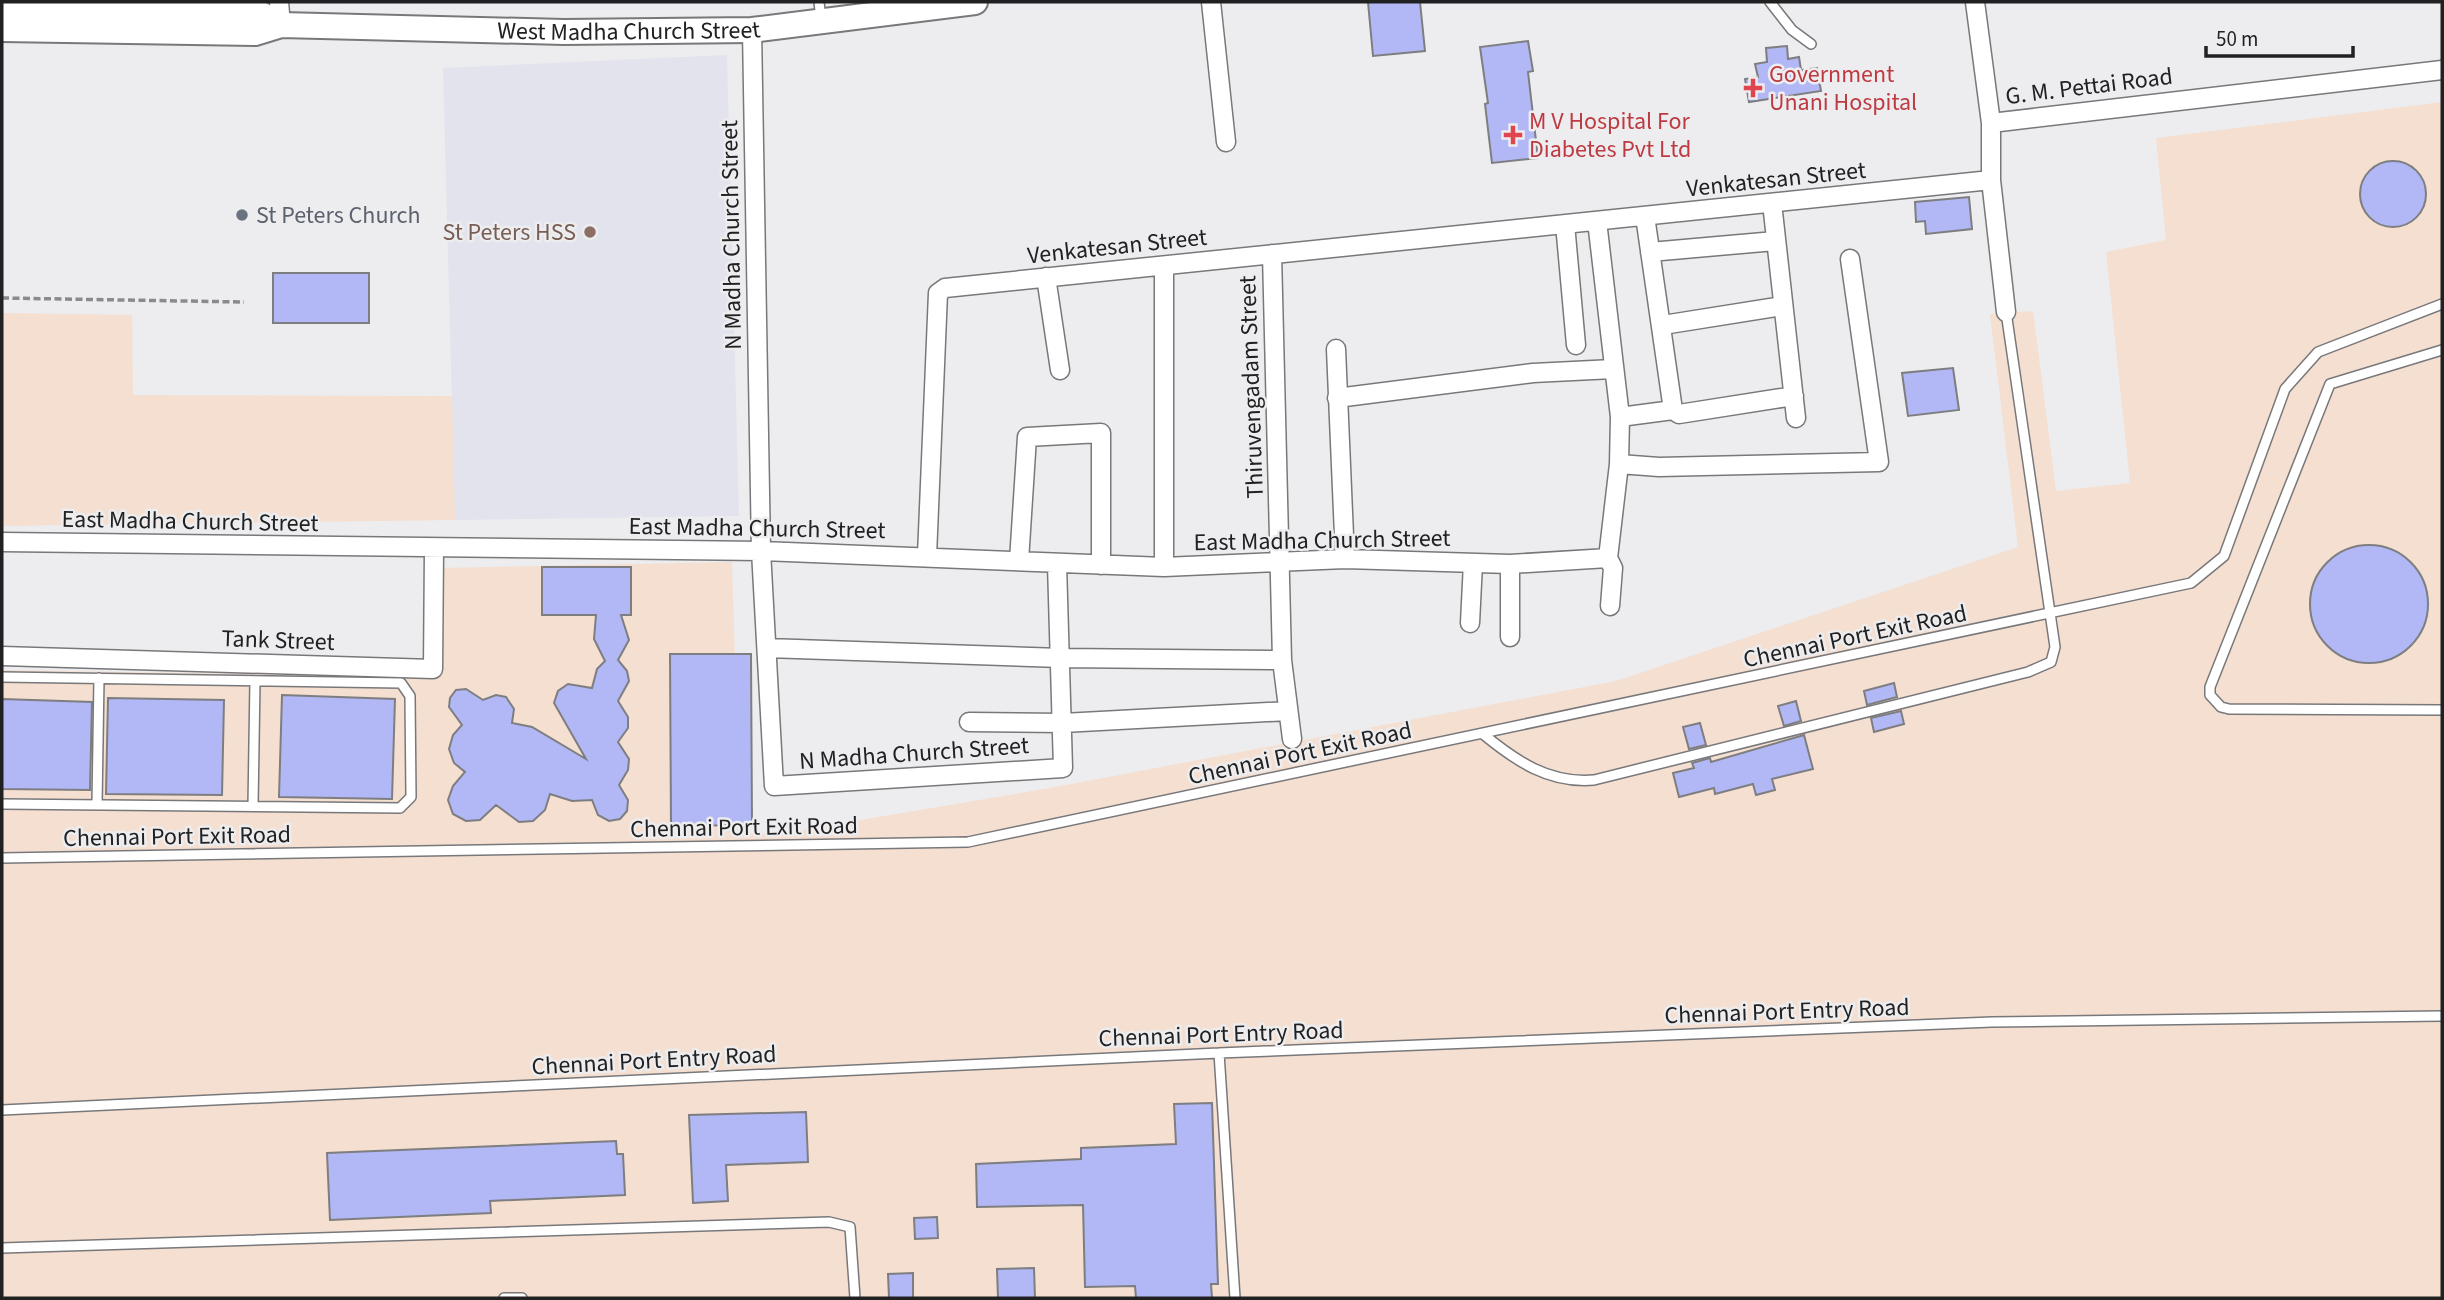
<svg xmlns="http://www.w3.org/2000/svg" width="2444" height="1300" viewBox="0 0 2444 1300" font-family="'Source Sans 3',sans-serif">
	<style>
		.built { fill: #e2e3ed }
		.industrial { fill: #f4dfd1 }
		.building { fill: #b2b8f5; stroke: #7e7e80; stroke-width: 2 }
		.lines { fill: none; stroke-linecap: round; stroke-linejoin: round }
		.lane-casing { stroke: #78787b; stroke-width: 12 }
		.street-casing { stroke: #78787b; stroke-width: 21 }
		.secondary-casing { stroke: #78787b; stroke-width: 28 }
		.path { stroke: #8a8a8c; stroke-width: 3.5; stroke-dasharray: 7 3.5; stroke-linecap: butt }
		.lane { stroke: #fff; stroke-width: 9 }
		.street { stroke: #fff; stroke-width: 18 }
		.secondary { stroke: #fff; stroke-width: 24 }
		.health-dot { fill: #e0444e; stroke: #ededef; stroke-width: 2.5 }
		.worship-dot { fill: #6b7280; stroke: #ededef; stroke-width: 2.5 }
		.education-dot { fill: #8d6e63; stroke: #ededef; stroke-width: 2.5 }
		.labels { text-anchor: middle; stroke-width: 5; stroke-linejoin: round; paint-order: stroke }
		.street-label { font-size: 24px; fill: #212122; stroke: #ededef }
		.health-label { font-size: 24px; fill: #be3a42; stroke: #ededef; text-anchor: start }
		.worship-label { font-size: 24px; fill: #5b616d; stroke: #ededef; text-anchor: start }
		.education-label { font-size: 24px; fill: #785e54; stroke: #ededef; text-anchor: end }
	</style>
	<rect width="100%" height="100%" fill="#ededef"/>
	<path class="built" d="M727 55 739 516 455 520 443 68Z"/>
	<path class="industrial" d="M2442 102V1298H2V670L436 677 438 568 732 562 740 833 777 834 1050 788 1616 681 2018 547 1990 314 2033 311 2056 491 2130 483 2106 252 2166 240 2156 138Z
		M2 313 132 315 133 395 452 396 455 520 2 526Z"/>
	<path class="building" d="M1368 2H1420L1425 51 1373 56Z
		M1528 41 1533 71 1528 72 1538 158 1492 163 1485 104 1488 103 1480 47Z
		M1787 46 1788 59 1799 57 1801 70 1817 68 1821 91 1749 102 1745 79 1758 77 1755 64 1767 62 1766 48Z
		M2360 194a33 33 0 1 1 66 0a33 33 0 1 1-66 0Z
		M1969 197 1972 229 1926 234 1925 221 1916 222 1915 202Z
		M273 273H369V323H273Z
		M1953 368 1959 410 1908 416 1902 373Z
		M2310 604a59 59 0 1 1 118 0a59 59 0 1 1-118 0Z
		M542 567H631V615H621L629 640 618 660 627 671 629 681 618 701 628 717V728L618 742 629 759 628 770 619 785 628 800 627 811 620 819 609 821 598 815 592 800 572 801 550 794 545 810 533 821 519 822 496 805 480 820 466 821 453 814 448 800 453 786 465 772 454 763 449 749 453 735 462 725 449 707 450 698 456 690 466 689 483 700 496 695 506 697 514 709 512 723 532 727 586 759 554 703 558 691 568 684 592 688 597 669 605 661 594 639 596 615H542Z
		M670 654H751L752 825 671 826Z
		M1894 683 1897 697 1867 705 1864 691Z
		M282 695 395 699 392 799 279 797Z
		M108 698 224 700 222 795 106 794Z
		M2 699 92 702 90 790 2 789Z
		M1796 701 1801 721 1784 726 1778 706Z
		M1901 711 1904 724 1874 732 1871 718Z
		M1700 723 1706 745 1689 749 1683 727Z
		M1804 735 1813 769 1772 779 1775 790 1756 795 1753 784 1715 794 1714 788 1679 797 1673 773 1694 768 1692 763 1710 758 1711 762Z
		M1212 1103 1218 1284H1211L1212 1298H1136L1135 1286 1085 1287 1083 1205 977 1207 976 1164 1081 1159V1148L1176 1144 1174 1104Z
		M806 1112 808 1162 726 1165 728 1201 693 1203 689 1115Z
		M616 1141 617 1154H623L625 1195 490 1201 491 1213 330 1220 327 1153Z
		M937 1217 938 1238 915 1239 914 1218Z
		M1034 1268 1035 1298H998L997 1269Z
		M913 1273V1298H889L888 1274Z"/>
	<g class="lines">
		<defs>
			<path id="lane" d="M819 2 821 19
				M1770 2 1792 30 1811 44
				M2442 350 2330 384 2210 687V695L2221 707 2229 709 2442 710
				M2 677 401 683 410 696 411 797 400 808 2 804
				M1483 734C1516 761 1549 784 1594 780L2028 672 2051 662 2055 647 2006 312
				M97 805 99 678
				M253 806 255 681
				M2 858 968 842 2191 583 2224 556 2285 389 2318 352 2442 304
				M1219 1053 1235 1298
				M2 1110 1219 1053 1992 1022 2442 1016
				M2 1248 829 1222 850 1227 855 1298
				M504 1298H522"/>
			<path id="street" d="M279 2 281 25
				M1211 2 1226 142
				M1975 2 1991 123V180L2006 312
				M752 30 761 551 774 786 1063 768 1057 564
				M1991 123 2442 70
				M1772 203 1796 418
				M1645 216 1673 410 1679 414 1794 396
				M1597 221 1620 417 1619 464 1608 558 1613 568 1610 606
				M1565 224 1576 345
				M1650 252 1775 241
				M1272 254 1282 660 1292 739
				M1164 266V567
				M1046 277 1060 370
				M1663 325 1782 306
				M1336 349 1345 559
				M1337 398 1533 373 1613 369
				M1620 417 1673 410
				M1619 464 1659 467 1879 462 1850 259
				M2 542 761 551 1164 567 1345 559 1510 564 1608 558
				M927 556 938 293 945 288 1991 180
				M1019 561 1027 437 1101 433V565
				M1470 623 1473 563
				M1510 637V564
				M767 648 1061 658 1282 660
				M2 656 433 669 434 549
				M969 722 1063 723 1288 711"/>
			<g id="secondary">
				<path d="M2 6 254 10 281 25"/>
				<path id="s1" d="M2 29 255 33 281 25 564 32 752 30 975 2"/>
			</g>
		</defs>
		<use href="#lane" class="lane-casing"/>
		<use href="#street" class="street-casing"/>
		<use href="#secondary" class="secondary-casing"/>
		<path class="path" d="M2 298 244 302"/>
		<use href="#lane" class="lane"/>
		<use href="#street" class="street"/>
		<use href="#secondary" class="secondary"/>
	</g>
	<g class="health-dot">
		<path d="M1749.5 77.5h7v7h7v7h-7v7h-7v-7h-7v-7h7z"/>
		<path d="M1509.5 124.5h7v7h7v7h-7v7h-7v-7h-7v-7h7z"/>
	</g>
	<circle class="worship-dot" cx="242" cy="215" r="7"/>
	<circle class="education-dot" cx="590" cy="232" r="7"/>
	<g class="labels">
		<g class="street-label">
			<text dy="8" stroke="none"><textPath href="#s1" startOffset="628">West Madha Church Street</textPath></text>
			<text transform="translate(2089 86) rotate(-7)" y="8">G. M. Pettai Road</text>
			<text transform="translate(1776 179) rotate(-6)" y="8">Venkatesan Street</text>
			<text transform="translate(731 235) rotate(-91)" y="8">N Madha Church Street</text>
			<text transform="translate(1117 246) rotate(-6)" y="8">Venkatesan Street</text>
			<text transform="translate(1251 387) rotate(-92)" y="8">Thiruvengadam Street</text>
			<text transform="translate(190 521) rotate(1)" y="8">East Madha Church Street</text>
			<text transform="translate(757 528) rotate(1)" y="8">East Madha Church Street</text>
			<text transform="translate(1322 540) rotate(-1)" y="8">East Madha Church Street</text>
			<text transform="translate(1855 636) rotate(-12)" y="8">Chennai Port Exit Road</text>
			<text transform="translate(278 640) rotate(2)" y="8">Tank Street</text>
			<text transform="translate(914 753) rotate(-4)" y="8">N Madha Church Street</text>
			<text transform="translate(1300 753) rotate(-12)" y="8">Chennai Port Exit Road</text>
			<text transform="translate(744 827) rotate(-1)" y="8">Chennai Port Exit Road</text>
			<text transform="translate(177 836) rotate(-1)" y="8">Chennai Port Exit Road</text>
			<text transform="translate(1787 1011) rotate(-2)" y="8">Chennai Port Entry Road</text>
			<text transform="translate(1221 1034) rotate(-2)" y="8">Chennai Port Entry Road</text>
			<text transform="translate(654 1060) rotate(-3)" y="8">Chennai Port Entry Road</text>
		</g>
		<g class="health-label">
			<text x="1769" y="82">Government<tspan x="1769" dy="28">Unani Hospital</tspan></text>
			<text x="1529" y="129">M V Hospital For<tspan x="1529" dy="28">Diabetes Pvt Ltd</tspan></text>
		</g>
		<g class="worship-label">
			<text x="256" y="223">St Peters Church</text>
		</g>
		<g class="education-label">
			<text x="576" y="240">St Peters HSS</text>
		</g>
	</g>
	<rect width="2444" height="1300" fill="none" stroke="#212122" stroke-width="7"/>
	<path d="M2206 46v10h147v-10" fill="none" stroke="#212122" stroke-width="3.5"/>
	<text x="2216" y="46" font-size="21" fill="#212122" stroke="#ededef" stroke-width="5" paint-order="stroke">50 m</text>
</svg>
